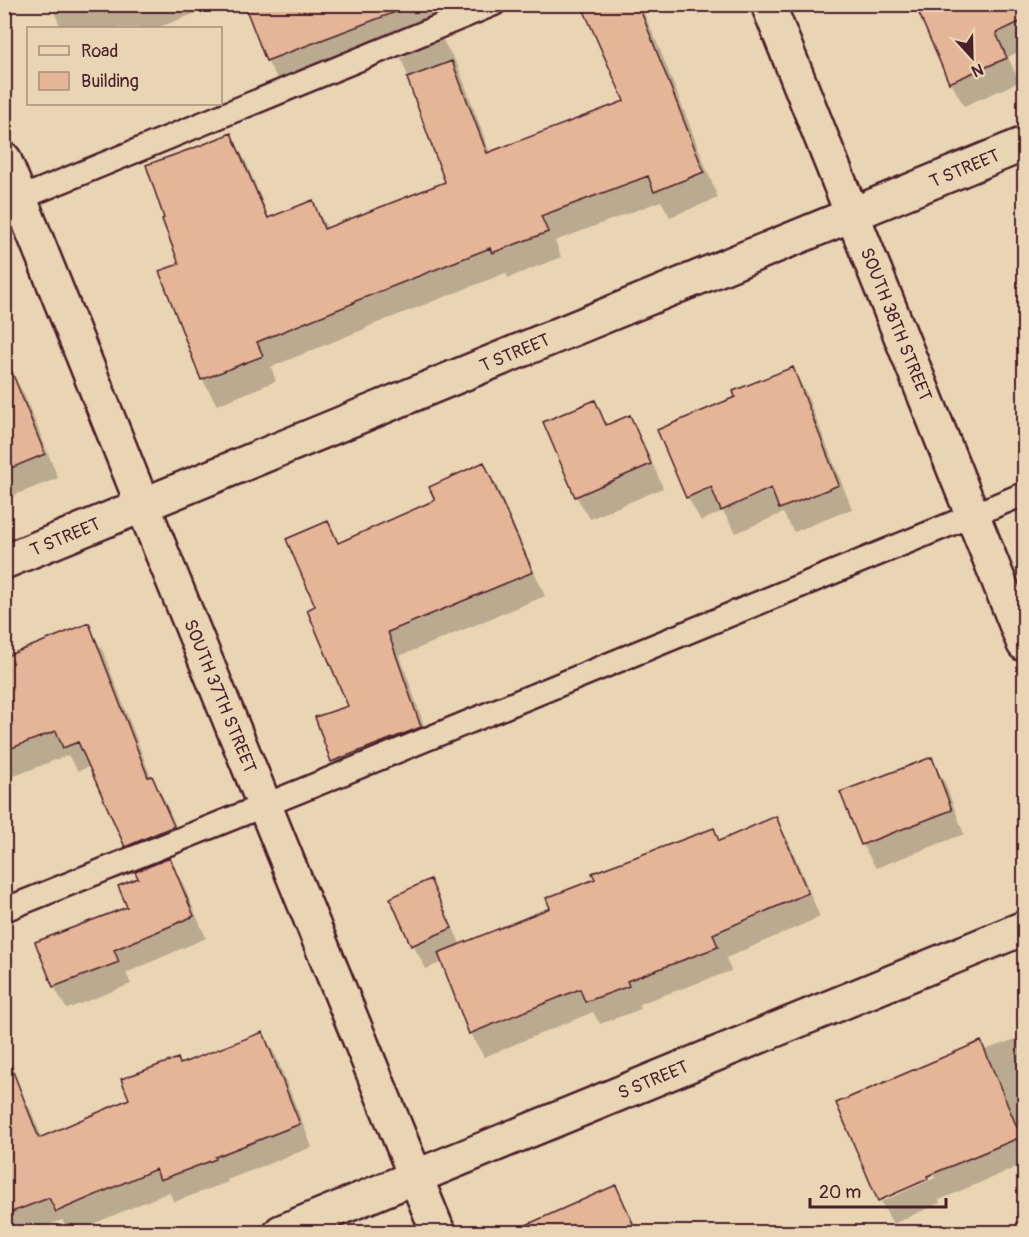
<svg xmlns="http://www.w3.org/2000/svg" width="1029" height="1237" viewBox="0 0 1029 1237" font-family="Pangolin,sans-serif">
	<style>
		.shadow { fill: #0003 }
		.building { fill: #e4b596; stroke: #4a1f2b; stroke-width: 1.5 }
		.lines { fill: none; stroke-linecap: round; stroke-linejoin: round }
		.lane-casing { stroke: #4a1f2b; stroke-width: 27 }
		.street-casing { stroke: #4a1f2b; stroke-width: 38 }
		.lane { stroke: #e9d5b3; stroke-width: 22 }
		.street { stroke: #e9d5b3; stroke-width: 33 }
		.labels { text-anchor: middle; stroke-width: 5; stroke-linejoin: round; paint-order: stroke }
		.street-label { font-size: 18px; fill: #4a1f2b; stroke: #e9d5b3 }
	</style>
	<rect width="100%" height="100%" fill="#e9d5b3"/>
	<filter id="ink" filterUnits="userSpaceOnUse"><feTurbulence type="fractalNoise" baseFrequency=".0167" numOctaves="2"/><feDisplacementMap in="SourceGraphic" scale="12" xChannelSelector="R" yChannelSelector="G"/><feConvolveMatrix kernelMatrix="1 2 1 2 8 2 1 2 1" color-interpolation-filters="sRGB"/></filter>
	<g filter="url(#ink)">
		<path class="shadow" d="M51 4H220L157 28H61Z
			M246 4H468L442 27 446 37 442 39 458 66 490 153 626 102 583 4H640L661 52 718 198 670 217 661 201 555 241 561 257 508 278 506 273 367 327V328L271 367 276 381 217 405 202 379 181 265 230 135 245 160 270 219 312 202 328 229 447 182 401 58 406 56 398 43 280 83 267 61Z
			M905 4H1024V49L1008 57 1019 82 964 106 951 83 918 7 908 11Z
			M792 369 806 393 852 509 794 532 783 513 736 533 723 511 701 521 688 498 659 431 737 398Z
			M10 371 24 394 58 478 7 498 4 495V373Z
			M594 402 608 426 629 417 643 441 663 488 590 519 576 496Z
			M484 464 497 487 545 596 400 656 433 751 346 785 333 761 350 706 317 607 327 523 339 544 437 501Z
			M88 625 102 649 151 777 165 801 186 850 168 858 182 882 206 938 126 973 131 984 67 1009 54 987 37 943 129 907 140 879V871L126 846 91 766 78 771 68 755 4 780V658Z
			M931 759 945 783 964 834 876 868 862 844Z
			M775 818 789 842 820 917 726 958 731 971 639 1004 641 1009 600 1024 593 1012 484 1057 470 1033 443 962 426 969 413 945 392 899 430 881 443 905 461 946 552 909 713 830 720 842Z
			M4 877 9 888 4 890Z
			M262 1033 276 1056 312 1147 227 1180 228 1182 174 1202 169 1192 74 1232H69L62 1220 30 1232H4V1153L18 1088 31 1111 42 1138 131 1100 181 1065Z
			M1024 1036V1164L939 1200 940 1203 893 1224 881 1202 935 1178 934 1175 880 1199V1200L838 1104 981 1043 985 1050Z
			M615 1187 629 1211 638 1232H551Z"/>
		<path class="building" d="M244 4H406V8L266 61Z
			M581 4H638L704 172 654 192 648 176 541 216 548 232 492 253 490 248 353 302 354 303 257 342 263 356 201 380 159 271 179 264 162 219 164 218 146 165 202 145 231 133 268 218 313 200 324 229 445 182 407 78 452 61 487 153 624 101Z
			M915 4H1024V20L996 33 1007 58 949 83Z
			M6 357 45 454 4 471V358Z
			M793 367 839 485 779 509 771 488 721 511 711 487 686 498 657 430 735 397 733 391Z
			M595 400 606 425 630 415 651 464 575 497 543 422Z
			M484 462 533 572 388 632 421 727 331 762 315 717 348 706 307 610 315 606 286 539 328 521 338 543 435 500 429 487Z
			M89 623 148 777 152 776 174 826 125 847 78 742 63 748 56 731 4 751V657Z
			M932 757 952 810 861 845 840 792Z
			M776 816 808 893 713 934 718 947 627 981 629 986 585 1002 580 989 469 1034 438 953 550 908 546 898 595 879 592 873 714 828 719 841Z
			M170 858 194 916 114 950 119 962 53 987 35 942 127 907 118 886 138 878 135 872Z
			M430 879 452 928 411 946 390 898Z
			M263 1032 300 1124 215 1157 216 1159 160 1180 156 1169 56 1212 49 1198 4 1215V1056H7L39 1138 129 1099 121 1079 178 1058 180 1064Z
			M981 1041 1021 1137 927 1176 928 1179 878 1201 836 1103Z
			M616 1185 637 1233H508Z"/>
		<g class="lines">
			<defs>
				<path id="lane" d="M4 205 494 4
					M4 910 305 789 1024 494"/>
				<g id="street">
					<path id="s1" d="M768 4 1024 644"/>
					<path id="s2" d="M4 159 162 553 438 1232"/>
					<path id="s3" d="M4 562 1024 144"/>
					<path id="s4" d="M281 1232 1024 928"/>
				</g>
			</defs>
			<use href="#lane" class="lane-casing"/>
			<use href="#street" class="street-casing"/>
			<use href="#lane" class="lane"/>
			<use href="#street" class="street"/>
		</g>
	</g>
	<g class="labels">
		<g class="street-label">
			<text dy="6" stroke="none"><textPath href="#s3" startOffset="1038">T STREET</textPath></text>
			<text dy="6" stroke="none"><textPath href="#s1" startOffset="345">SOUTH 38TH STREET</textPath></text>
			<text dy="6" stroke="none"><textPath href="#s3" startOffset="552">T STREET</textPath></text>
			<text dy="6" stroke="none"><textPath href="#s3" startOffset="66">T STREET</textPath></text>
			<text dy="6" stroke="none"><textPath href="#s2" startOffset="579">SOUTH 37TH STREET</textPath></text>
			<text dy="6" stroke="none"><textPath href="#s4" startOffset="402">S STREET</textPath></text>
		</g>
	</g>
	<rect width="1029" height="1237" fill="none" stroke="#e9d5b3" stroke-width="24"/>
	<rect x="12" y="12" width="1005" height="1213" fill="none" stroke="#4a1f2b" stroke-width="2" filter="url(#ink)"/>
	<rect x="27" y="27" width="195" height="78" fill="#e9d5b3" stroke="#a98c7d" stroke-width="1.5"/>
	<rect x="39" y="46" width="30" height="9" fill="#e9d5b3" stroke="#a98c7d" stroke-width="1.5"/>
	<text x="81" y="57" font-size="18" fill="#4a1f2b">Road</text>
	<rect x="39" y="72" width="30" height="18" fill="#e4b596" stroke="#a98c7d" stroke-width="1.5"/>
	<text x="81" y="87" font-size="18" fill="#4a1f2b">Building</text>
	<g transform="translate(972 57) rotate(158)" stroke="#e9d5b3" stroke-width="4.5" paint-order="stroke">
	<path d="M0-4.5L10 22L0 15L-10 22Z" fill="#4a1f2b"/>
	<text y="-9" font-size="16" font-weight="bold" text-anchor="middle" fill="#4a1f2b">N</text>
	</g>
	<path d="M810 1198v9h136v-9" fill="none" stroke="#4a1f2b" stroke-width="3"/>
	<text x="819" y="1198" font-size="18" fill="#4a1f2b" stroke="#e9d5b3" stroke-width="4.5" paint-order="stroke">20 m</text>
</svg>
